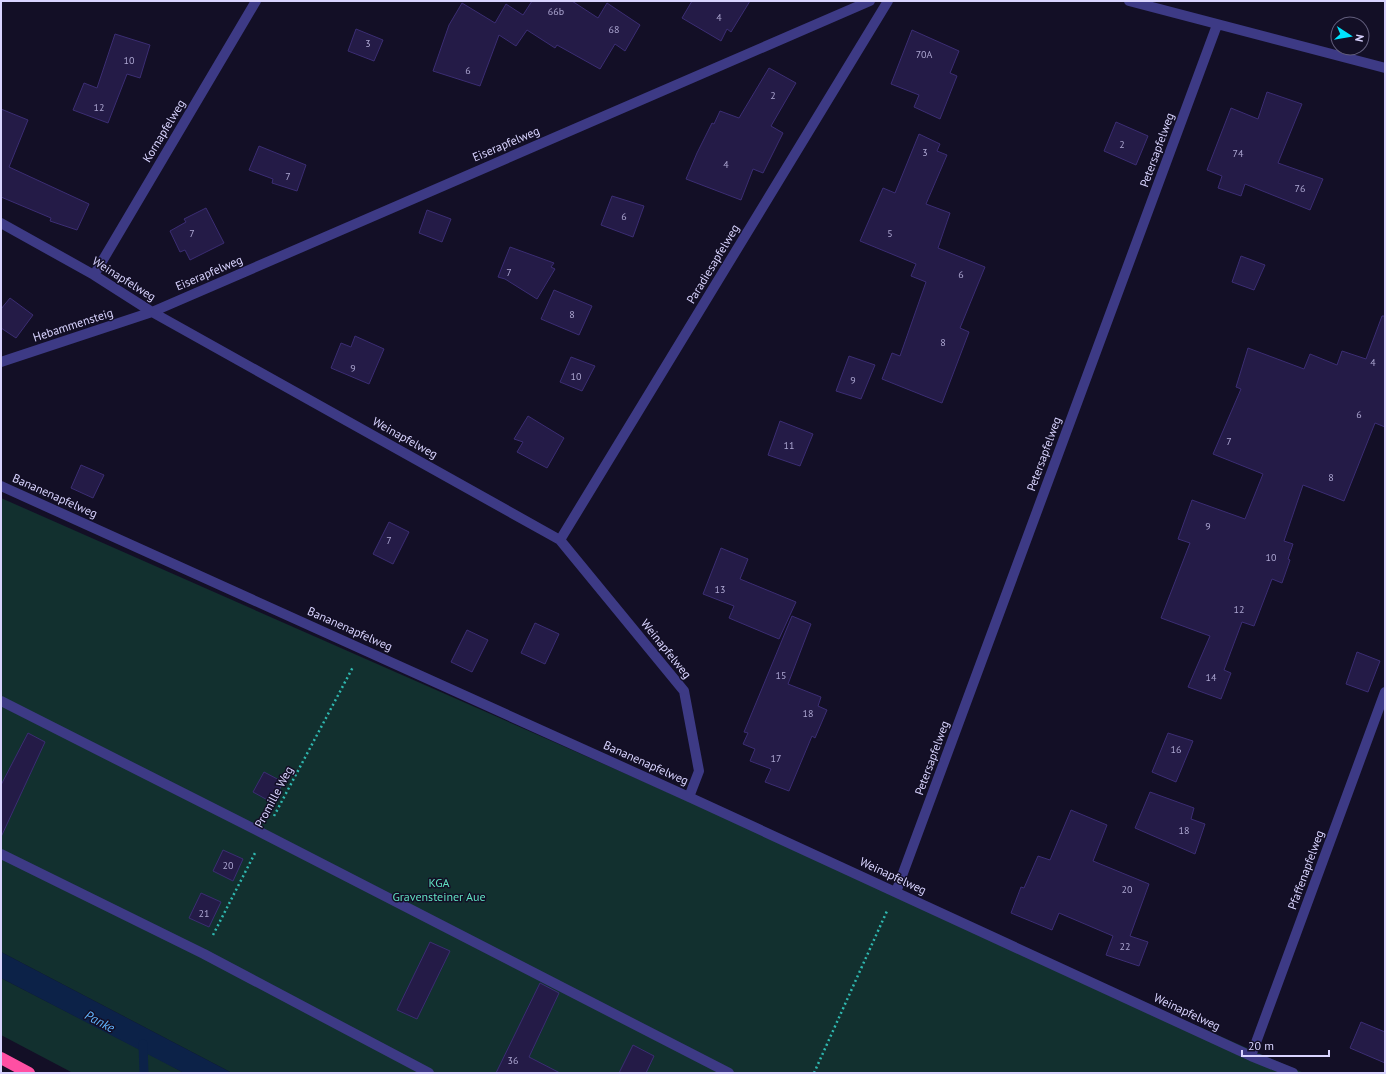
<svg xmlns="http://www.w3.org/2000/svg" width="1386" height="1074" viewBox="0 0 1386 1074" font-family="'PT Sans',sans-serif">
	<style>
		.green { fill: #12302f }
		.water { fill: #0c2248 }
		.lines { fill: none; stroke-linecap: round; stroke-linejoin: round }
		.stream { stroke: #0c2248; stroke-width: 9 }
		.building { fill: #241b47; stroke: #3b2d73 }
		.path { stroke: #2fb8b0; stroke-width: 2.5; stroke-dasharray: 2 3; stroke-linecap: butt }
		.minor { stroke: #3d3a85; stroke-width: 10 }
		.highway { stroke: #ff4fa3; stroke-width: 12 }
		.labels { text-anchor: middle; stroke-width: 3; stroke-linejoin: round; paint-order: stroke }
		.number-label { font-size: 10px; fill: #aca6d1 }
		.street-label { font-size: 12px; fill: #d9d4ff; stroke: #130f26 }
		.park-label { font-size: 12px; fill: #5fe0c0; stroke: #130f26 }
		.water-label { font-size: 13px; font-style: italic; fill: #62b6ff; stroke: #130f26 }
	</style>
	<rect width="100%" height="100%" fill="#130f26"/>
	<path class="green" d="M1 498 1304 1073H232L1 952Z
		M1 978 164 1062 184 1073H73L1 1035Z"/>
	<path class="water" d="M1 952 232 1073H184L1 978Z"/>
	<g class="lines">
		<path class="stream" d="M143 1044 144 1073"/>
	</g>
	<path class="building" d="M532 1H572L598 18 607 3 640 25 625 51 615 44 600 69 557 45 555 48 527 30 516 46 499 35 480 86 433 71 449 25 462 3 495 23 506 4 523 15Z
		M692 1H750L731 32 727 29 721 41 682 18Z
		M356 29 383 40 374 61 348 51Z
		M912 30 959 51 950 73 957 76 940 119 914 107 919 95 891 84Z
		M115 34 150 45 140 78 127 74 108 123 73 110 84 83 97 88Z
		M769 68 796 83 771 126 783 133 763 173 753 169 741 200 686 179 697 153 712 123 714 124 720 111 739 118Z
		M1267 92 1302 104 1278 163 1323 179 1310 210 1245 184 1241 196 1218 188 1222 176 1207 170 1231 108 1258 119Z
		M1 109 28 120 9 167 89 204 77 230 50 221 51 218 1 197Z
		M1116 122 1148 136 1136 165 1104 151Z
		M919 134 940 144 937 151 947 155 926 204 950 213 938 248 985 267 960 328 969 332 942 403 882 379 892 353 900 356 926 282 911 276 916 264 860 241 883 188 895 193Z
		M259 146 306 165 297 191 272 183 273 179 249 170Z
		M612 196 644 206 633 237 601 225Z
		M206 208 224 243 190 260 185 250 180 252 170 231 186 222 184 219Z
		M427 210 451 219 442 242 419 233Z
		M510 247 554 263 551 267 555 269 537 299 505 279 498 277Z
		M1241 256 1265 265 1254 290 1232 282Z
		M554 290 592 306 579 335 541 319Z
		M10 298 33 315 16 338 1 328V309Z
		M1382 316H1385V427L1375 423 1344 501 1303 485 1284 541 1293 544 1288 559 1290 560 1282 583 1272 579 1254 626 1242 622 1224 670 1231 673 1221 699 1188 687 1210 636 1161 618 1190 543 1178 539 1192 500 1245 519 1263 474 1213 454 1241 389 1236 387 1248 348 1304 369 1310 354 1337 365 1342 351 1366 359Z
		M355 336 384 349 369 384 331 368 341 343 351 347Z
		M849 356 875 365 861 399 836 391Z
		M571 357 595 366 582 391 560 382Z
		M528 416 564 438 547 468 517 452 523 442 514 439Z
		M780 421 813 434 800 466 768 455Z
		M81 465 104 475 93 498 71 488Z
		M389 522 409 532 393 564 373 554Z
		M721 548 748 559 740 579 796 602 779 639 729 618 734 606 703 594Z
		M792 616 811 624 788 684 821 697 818 706 827 710 815 738 812 736 789 791 765 782 771 769 750 761 755 749 743 744 748 733 744 732Z
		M535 623 559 634 545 664 521 653Z
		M467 630 488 640 472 672 451 662Z
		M1357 652 1380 661 1368 692 1346 684Z
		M28 733 45 742 1 837V785Z
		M1168 733 1193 741 1176 782 1152 772Z
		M264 772 283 782 273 803 253 792Z
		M1150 792 1194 808 1191 819 1205 824 1195 854 1135 828Z
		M1071 810 1107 825 1093 861 1149 884 1130 936 1148 942 1139 966 1106 955 1113 936 1059 913 1052 930 1011 913 1021 887 1024 888 1038 856 1050 860Z
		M223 850 243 859 233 881 213 871Z
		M201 893 221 902 209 927 189 918Z
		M430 942 450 951 417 1019 397 1010Z
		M540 983 559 993 529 1057 560 1073H496Z
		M1361 1022 1385 1032V1063L1350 1048Z
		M633 1045 654 1056 646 1073H619Z"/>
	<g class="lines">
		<path class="path" d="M274 816 353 667
			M213 935 255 853
			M814 1073 887 911"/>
		<path class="minor" d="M1129 1 1385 68
			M1 223 94 275 152 312 560 540 684 691 699 771 689 797
			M94 275 256 1
			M1 362 152 312 870 1
			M1 486 689 797 1251 1056 1293 1073
			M560 540 888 1
			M1 701 264 834 729 1073
			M1 854 204 954 429 1073
			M896 892 1217 25
			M1251 1056 1385 692"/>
		<path class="highway" d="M1 1058 29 1073"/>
	</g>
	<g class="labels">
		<g class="number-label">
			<text x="556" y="15">66b</text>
			<text x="719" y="21">4</text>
			<text x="614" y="33">68</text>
			<text x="368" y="47">3</text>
			<text x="924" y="58">70A</text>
			<text x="129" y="64">10</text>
			<text x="468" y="74">6</text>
			<text x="773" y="99">2</text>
			<text x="99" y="111">12</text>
			<text x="1122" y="148">2</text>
			<text x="925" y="156">3</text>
			<text x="1238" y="157">74</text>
			<text x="726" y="168">4</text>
			<text x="288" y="180">7</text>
			<text x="1300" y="192">76</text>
			<text x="624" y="220">6</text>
			<text x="192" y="237">7</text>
			<text x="890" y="237">5</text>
			<text x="509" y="276">7</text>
			<text x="961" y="278">6</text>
			<text x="572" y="318">8</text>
			<text x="943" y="346">8</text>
			<text x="1373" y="366">4</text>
			<text x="353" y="372">9</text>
			<text x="576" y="380">10</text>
			<text x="853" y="384">9</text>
			<text x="1359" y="418">6</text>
			<text x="1229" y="445">7</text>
			<text x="789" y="449">11</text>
			<text x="1331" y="481">8</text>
			<text x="1208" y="530">9</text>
			<text x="389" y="544">7</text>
			<text x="1271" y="561">10</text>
			<text x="720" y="593">13</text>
			<text x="1239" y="613">12</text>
			<text x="781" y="679">15</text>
			<text x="1211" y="681">14</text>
			<text x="808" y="717">18</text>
			<text x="1176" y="753">16</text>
			<text x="776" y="762">17</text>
			<text x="1184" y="834">18</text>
			<text x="228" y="869">20</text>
			<text x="1127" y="893">20</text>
			<text x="204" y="917">21</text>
			<text x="1125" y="950">22</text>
			<text x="513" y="1064">36</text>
		</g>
		<g class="street-label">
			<text transform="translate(164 131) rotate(-59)" y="4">Kornapfelweg</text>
			<text transform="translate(506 144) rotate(-23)" y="4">Eiserapfelweg</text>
			<text transform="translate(1157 150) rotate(-70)" y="4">Petersapfelweg</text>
			<text transform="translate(713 264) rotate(-59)" y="4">Paradiesapfelweg</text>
			<text transform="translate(209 273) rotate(-23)" y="4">Eiserapfelweg</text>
			<text transform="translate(124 279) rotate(32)" y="4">Weinapfelweg</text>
			<text transform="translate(73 325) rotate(-18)" y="4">Hebammensteig</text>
			<text transform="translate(405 438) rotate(29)" y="4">Weinapfelweg</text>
			<text transform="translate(1044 454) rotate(-70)" y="4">Petersapfelweg</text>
			<text transform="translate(55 496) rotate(24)" y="4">Bananenapfelweg</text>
			<text transform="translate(350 629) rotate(24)" y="4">Bananenapfelweg</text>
			<text transform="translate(666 649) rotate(51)" y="4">Weinapfelweg</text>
			<text transform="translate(932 758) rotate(-70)" y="4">Petersapfelweg</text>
			<text transform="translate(646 763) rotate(24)" y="4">Bananenapfelweg</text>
			<text transform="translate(274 797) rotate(-62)" y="4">Promille Weg</text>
			<text transform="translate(1306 870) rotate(-70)" y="4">Pfaffenapfelweg</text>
			<text transform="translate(893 876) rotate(25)" y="4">Weinapfelweg</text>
			<text transform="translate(1187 1012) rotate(25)" y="4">Weinapfelweg</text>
		</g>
		<g class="park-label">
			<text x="439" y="887">KGA<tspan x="439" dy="14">Gravensteiner Aue</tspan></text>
		</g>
		<g class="water-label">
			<text transform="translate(100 1021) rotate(28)" y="5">Panke</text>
		</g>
	</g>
	<rect width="1386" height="1074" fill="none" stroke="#d9d4ff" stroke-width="4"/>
	<g transform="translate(1350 36) rotate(102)"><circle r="19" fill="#130f26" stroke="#625e7d"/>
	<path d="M0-3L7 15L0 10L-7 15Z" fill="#00e5ff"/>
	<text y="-6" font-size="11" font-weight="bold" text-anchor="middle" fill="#d9d4ff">N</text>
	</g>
	<path d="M1242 1050v6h87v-6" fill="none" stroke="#d9d4ff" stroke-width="2"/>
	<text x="1248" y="1050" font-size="12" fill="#d9d4ff" stroke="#130f26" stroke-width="3" paint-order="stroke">20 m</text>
</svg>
